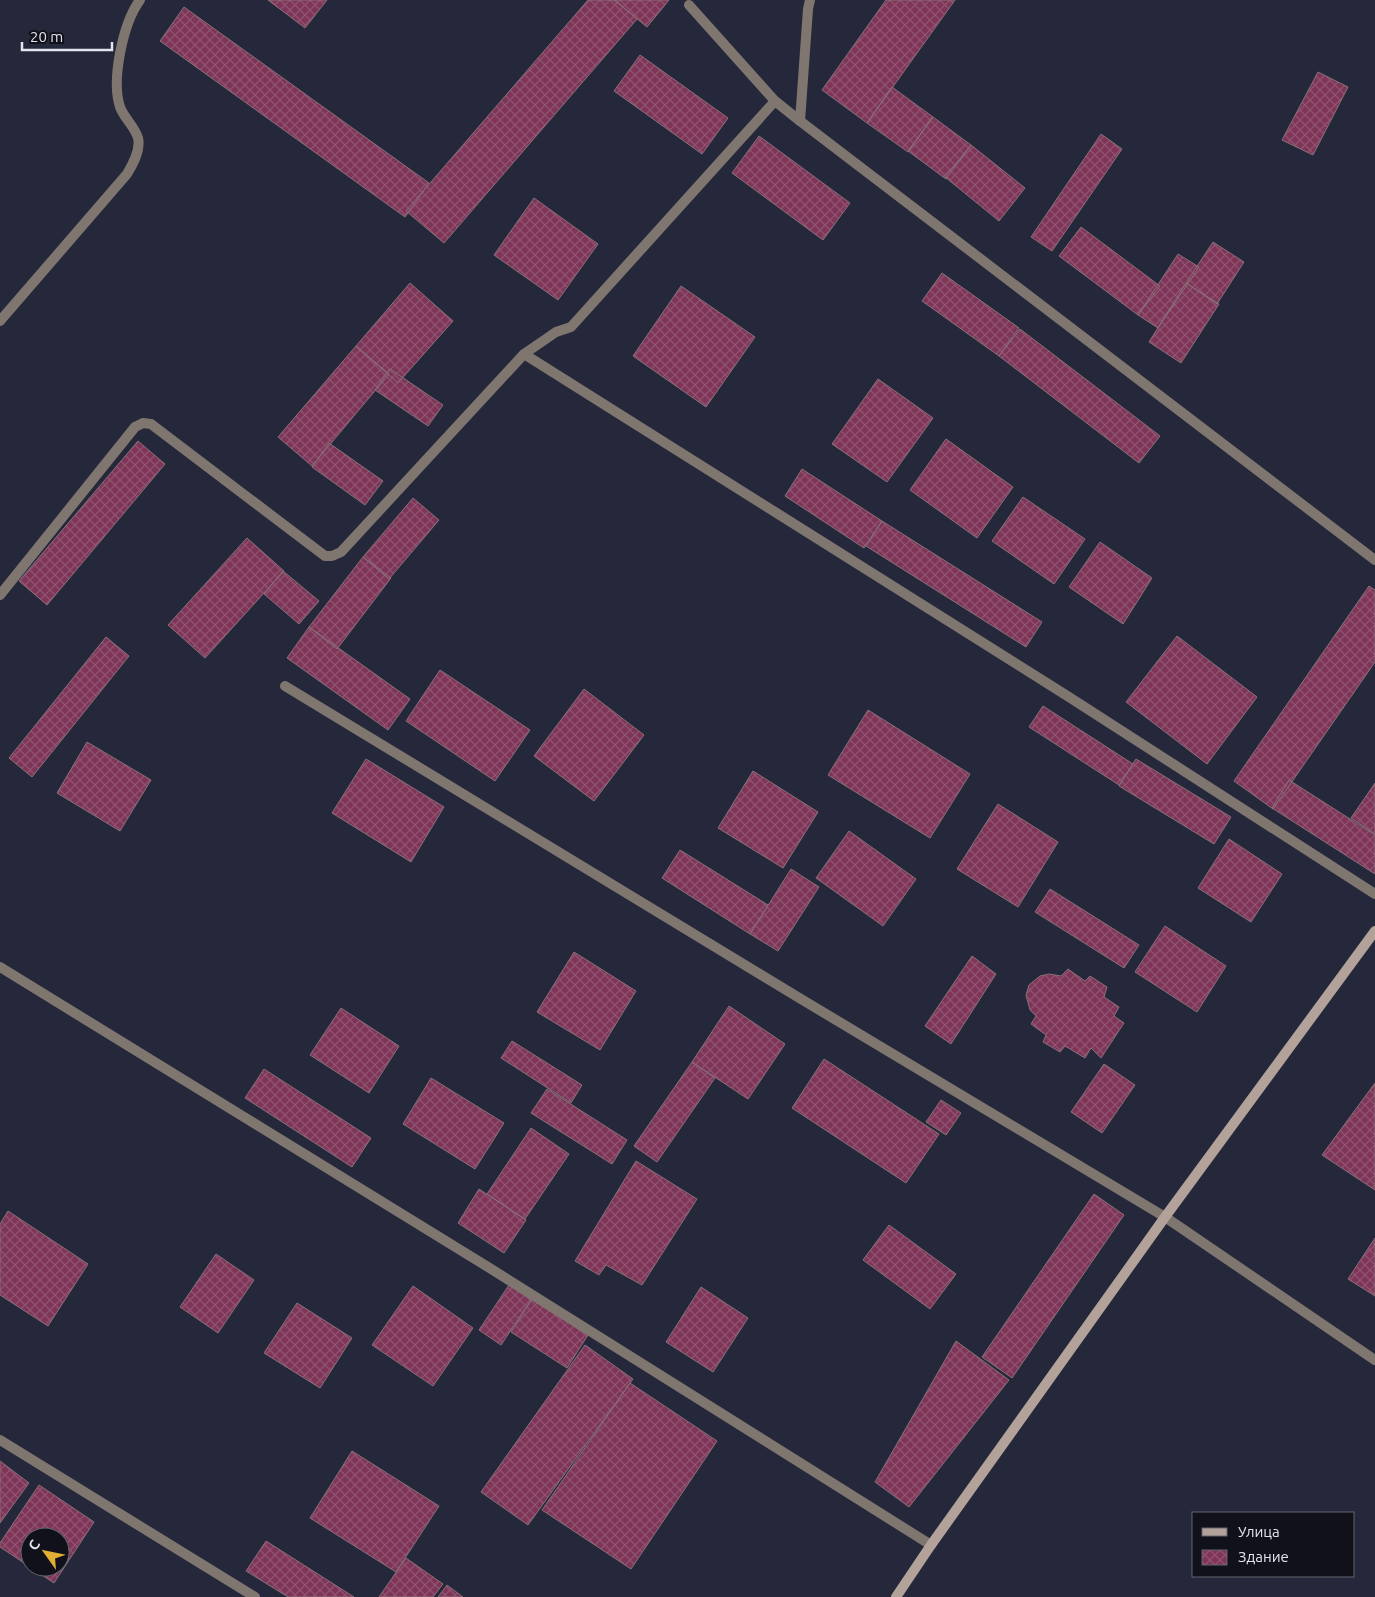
<svg xmlns="http://www.w3.org/2000/svg" width="1375" height="1597" viewBox="0 0 1375 1597" font-family="Ubuntu,sans-serif">
	<style>
		.building { fill: url(#building-cross-hatch); stroke: #887079 }
		.lines { fill: none; stroke-linecap: round; stroke-linejoin: round }
		.service { stroke: #807670; stroke-width: 10 }
		.minor { stroke: #807670; stroke-width: 10 }
		.secondary { stroke: #b2a299; stroke-width: 10 }
	</style>
	<defs>
		<pattern id="building-cross-hatch" width="8" height="8" patternUnits="userSpaceOnUse" patternTransform="scale(1.25)"><rect width="8" height="8" fill="#7e3557"/><path d="M0 0l8 8M0 8l8-8" fill="none" stroke="#905270"/></pattern>
	</defs>
	<rect width="100%" height="100%" fill="#25283a"/>
	<path class="building" d="M268 0H327L305 28Z
		M588 0H615L637 19 444 243 406 211Z
		M614 0H669L647 27Z
		M886 0H955L867 123 822 90Z
		M184 7 429 183 405 217 160 41Z
		M640 55 728 118 702 154 614 91Z
		M1318 72 1348 87 1313 155 1282 140Z
		M892 87 933 117 908 152 867 123Z
		M933 117 971 145 946 179 908 151Z
		M1101 134 1122 149 1052 251 1031 237Z
		M759 136 850 203 823 240 732 173Z
		M971 145 1025 188 999 221 945 177Z
		M534 198 598 244 558 300 494 255Z
		M1081 227 1160 286 1138 315 1059 256Z
		M1213 242 1244 262 1217 304 1186 283Z
		M1178 254 1199 267 1158 328 1138 315Z
		M942 273 1019 328 999 356 922 301Z
		M410 283 453 321 398 383 356 346Z
		M1186 283 1219 304 1181 363 1149 342Z
		M681 286 755 337 706 407 633 356Z
		M1020 329 1160 436 1139 463 999 356Z
		M356 346 389 374 312 466 278 437Z
		M390 369 443 405 428 426 375 390Z
		M878 379 933 418 887 482 832 444Z
		M946 439 1013 487 977 538 910 490Z
		M138 441 165 464 47 605 19 581Z
		M329 443 383 481 365 505 312 467Z
		M802 469 882 521 864 548 785 496Z
		M1023 497 1085 539 1054 584 992 541Z
		M413 498 439 520 389 579 363 557Z
		M882 521 1042 622 1026 647 866 546Z
		M247 538 284 571 205 658 168 625Z
		M1100 542 1152 578 1123 624 1069 587Z
		M363 557 391 578 337 649 309 627Z
		M283 571 319 601 299 624 264 594Z
		M1369 586 1375 590V662L1273 809 1234 781Z
		M309 627 410 699 388 730 287 658Z
		M1177 636 1257 697 1207 764 1126 702Z
		M106 637 129 656 32 777 9 758Z
		M440 670 530 730 495 781 406 721Z
		M584 689 644 735 594 801 534 756Z
		M1043 706 1133 764 1119 785 1029 727Z
		M868 710 970 774 930 838 828 775Z
		M87 742 151 780 120 831 57 793Z
		M366 759 444 807 411 862 332 813Z
		M1136 759 1231 817 1214 844 1119 786Z
		M753 771 818 812 783 868 718 828Z
		M1289 780 1375 835V874L1272 808Z
		M1375 783V834L1351 818Z
		M998 804 1058 842 1018 907 957 869Z
		M849 831 916 879 883 926 816 878Z
		M1229 839 1282 874 1251 922 1198 888Z
		M680 850 768 905 750 934 662 878Z
		M791 869 819 887 778 951 750 934Z
		M1050 889 1139 945 1124 968 1035 912Z
		M1165 926 1226 966 1197 1012 1135 972Z
		M574 952 636 991 600 1050 537 1012Z
		M972 956 996 974 951 1044 925 1026Z
		M1068 969 1085 981 1090 976 1107 987 1104 997 1119 1007 1114 1016 1124 1023 1101 1058 1091 1048 1085 1058 1065 1046 1060 1052 1043 1042 1046 1035 1031 1024 1036 1016 1030 1010 1026 995 1029 985 1040 976 1049 974 1061 976Z
		M729 1006 785 1044 748 1099 692 1062Z
		M341 1008 399 1046 369 1093 310 1055Z
		M512 1041 582 1085 571 1103 501 1058Z
		M824 1059 939 1134 906 1183 792 1108Z
		M692 1062 715 1078 657 1162 634 1146Z
		M1104 1064 1135 1085 1102 1133 1071 1112Z
		M264 1069 371 1138 352 1167 245 1098Z
		M431 1078 504 1123 475 1169 403 1124Z
		M1375 1083V1190L1322 1155Z
		M547 1089 627 1140 612 1164 531 1113Z
		M941 1100 961 1113 946 1135 926 1122Z
		M531 1128 569 1154 525 1219 487 1194Z
		M636 1161 697 1199 642 1285 606 1265 599 1275 575 1261Z
		M479 1189 526 1220 504 1253 458 1223Z
		M1094 1194 1124 1215 1012 1378 982 1357Z
		M8 1211 88 1264 48 1326 0 1295V1224Z
		M889 1225 956 1274 930 1309 863 1260Z
		M1375 1238V1296L1348 1279Z
		M216 1254 254 1280 218 1333 180 1307Z
		M509 1285 531 1300 501 1345 479 1330Z
		M413 1286 473 1328 433 1386 372 1345Z
		M701 1287 748 1318 713 1372 666 1342Z
		M532 1299 588 1335 567 1368 511 1332Z
		M297 1303 352 1338 320 1388 264 1353Z
		M956 1341 1009 1380 909 1507 875 1482Z
		M585 1345 633 1379 528 1525 481 1492Z
		M630 1383 717 1441 631 1569 542 1510Z
		M352 1451 439 1506 396 1572 310 1518Z
		M0 1461 29 1483 0 1523Z
		M39 1485 94 1522 54 1583 30 1567H60V1537H30V1567L0 1547V1543Z
		M266 1541 354 1597H288L246 1571Z
		M406 1558 443 1584 433 1597H379Z
		M447 1585 463 1597H438Z"/>
	<g class="lines">
		<path class="service" d="M800 121 808 9 810 0
			M1165 1217 1375 1360"/>
		<path class="minor" d="M689 5 775 101 800 121 1375 560
			M0 321 127 174C133 164 141 150 138 138 135 127 124 118 120 107 111 80 123 23 140 0
			M524 354 1069 697 1375 894
			M0 595 135 427 143 423 151 424 325 556H332L341 552 524 354 556 332 571 327 775 101
			M285 686 801 999 1165 1217
			M0 967 488 1267 931 1545
			M0 1440 255 1597"/>
		<path class="secondary" d="M896 1597 931 1545 1165 1217 1375 931"/>
	</g>
	<rect x="1192" y="1512" width="162" height="65" fill="#10111a" stroke="#646570"/>
	<rect x="1202" y="1528" width="25" height="8" fill="#b2a299" stroke="#646570"/>
	<text x="1238" y="1537" font-size="15" fill="#e2e4f1">Улица</text>
	<rect x="1202" y="1550" width="25" height="15" fill="url(#building-cross-hatch)" stroke="#646570"/>
	<text x="1238" y="1562" font-size="15" fill="#e2e4f1">Здание</text>
	<g transform="translate(45 1552) rotate(303)"><circle r="24" fill="#10111a" stroke="#646570"/>
	<path d="M0-4L9 19L0 12L-9 19Z" fill="#e1af34"/>
	<text y="-8" font-size="14" font-weight="bold" text-anchor="middle" fill="#e2e4f1">С</text>
	</g>
	<path d="M22 42v8h90v-8" fill="none" stroke="#e2e4f1" stroke-width="2.5"/>
	<text x="30" y="42" font-size="15" fill="#e2e4f1" stroke="#10111a" stroke-width="4" paint-order="stroke">20 m</text>
</svg>
